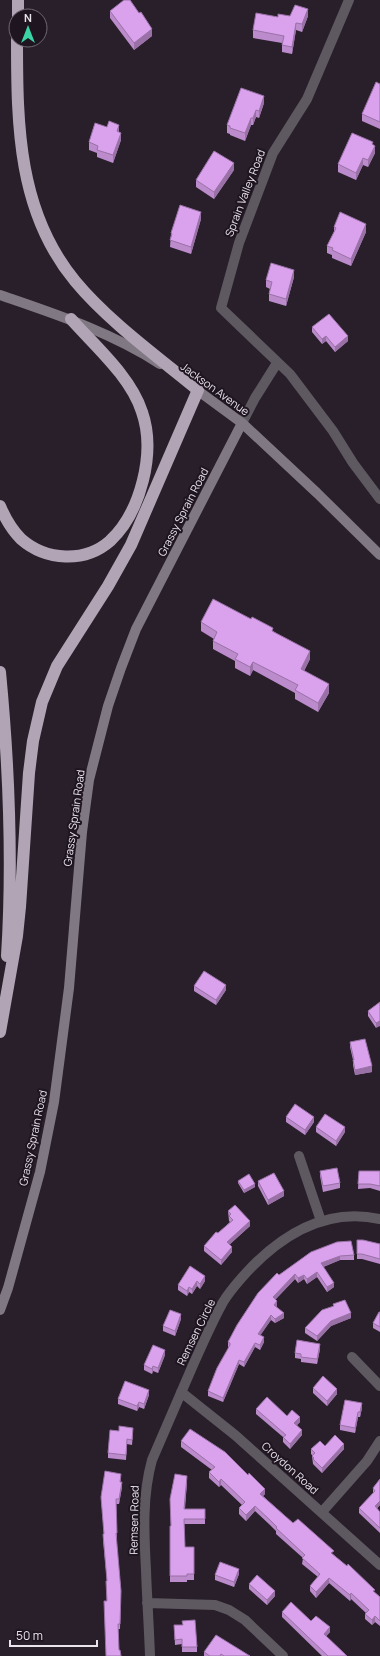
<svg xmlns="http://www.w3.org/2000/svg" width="380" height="1656" viewBox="0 0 380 1656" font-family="Manrope,sans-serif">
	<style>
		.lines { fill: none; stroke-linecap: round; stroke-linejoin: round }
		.street { stroke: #5e5960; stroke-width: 10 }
		.secondary { stroke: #807882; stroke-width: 10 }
		.highway { stroke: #b1a5b5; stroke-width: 12 }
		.wall { fill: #bb8bcc }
		.shaded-wall { fill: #9971a6 }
		.building { fill: #daa2ed; stroke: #9971a6 }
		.labels { text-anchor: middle; stroke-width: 4; stroke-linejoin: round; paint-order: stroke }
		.street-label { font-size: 11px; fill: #eae4ec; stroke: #1e1521 }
	</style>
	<rect width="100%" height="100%" fill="#281f2b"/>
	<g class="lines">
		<path class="street" d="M349 0 307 99 273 153 239 243 221 308 290 374 333 431 353 463 380 499
			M242 423 255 398 277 363
			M299 1156 321 1221
			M352 1357 380 1386
			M181 1392 235 1435 380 1565
			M322 1512 367 1461 380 1441
			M147 1603 215 1605 229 1610 245 1620 283 1656
			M150 1656C149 1627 147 1599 146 1570 144 1533 142 1496 152 1460 166 1428 179 1397 193 1365 202 1345 211 1324 222 1304 228 1293 237 1283 246 1273 281 1235 325 1207 380 1219"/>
		<path class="secondary" d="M0 295C55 314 111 332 160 364
			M193 387 242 423 317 493 380 555
			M0 1310 8 1288 40 1172 54 1102 69 988 82 832 89 780 108 706 121 668 136 629 242 423"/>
		<path class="highway" d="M18 16V0
			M0 506C5 518 12 530 21 539 46 561 85 563 110 541 141 512 156 452 142 412 131 377 95 346 71 319
			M0 672C9 766 13 861 7 956
			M0 1032 17 936 20 907 29 773 33 741 42 702 57 666 108 586 131 545 198 390C158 357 108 321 75 281 18 212 17 126 17 40"/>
	</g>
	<path class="wall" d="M110 11 139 13 152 36 134 50 110 18Z
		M290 16H308L302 32 296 30 292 54 282 52V43L253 38V30L278 17Z
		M380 84V129L362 121V114Z
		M264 103 259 118 256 117 253 125H251L245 141 230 135V134L227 133V125Z
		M119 132 121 140 113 163 97 157V153L89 150V142Z
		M373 145 375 153 368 167 363 165 356 180 338 172V164Z
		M234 170 214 199 196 187V180Z
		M201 219 191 254 170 247 171 233Z
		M334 227 366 232 351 266 332 258V255L327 253V246L334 232Z
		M294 277 286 306 269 301V294L270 289 266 287V280Z
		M312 327 348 341 335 352 326 341 322 344 312 332Z
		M201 622 273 631 310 659 304 671 329 693 318 712 295 699V693L253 670 250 676 235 668V661L213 649V641L214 639 201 631Z
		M194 986 226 990 216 1005 194 991Z
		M380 1002 376 1028 368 1016V1011Z
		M350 1042 372 1072 355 1075 353 1065V1060L350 1047Z
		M286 1117 314 1122 305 1135 286 1122Z
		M316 1127 345 1132 336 1146 316 1132Z
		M320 1171 340 1183V1188L323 1192 320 1176Z
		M359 1171H380V1191L370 1188 358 1189Z
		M238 1181 255 1187 244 1193 238 1183Z
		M258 1181 284 1196 268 1205 258 1186Z
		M228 1211 250 1226 230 1244 232 1252 221 1265 204 1251V1246L230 1222 229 1221Z
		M357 1240 380 1244V1264L362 1259H357Z
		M311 1252 354 1255V1260H340L323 1267 334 1287 327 1292 317 1277 307 1284 304 1279 298 1283 295 1279 275 1300 277 1306 276 1307 284 1318 275 1323 271 1320 260 1335 264 1342 260 1350 255 1347 244 1367 239 1364 223 1402 208 1396V1391L229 1347H228V1342L279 1275Z
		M190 1266 205 1281 200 1289 197 1286 192 1294 189 1292 187 1296 178 1290V1285Z
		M333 1304 351 1318 331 1326 317 1341 305 1333V1328L333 1306Z
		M380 1312V1332L373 1328V1323Z
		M181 1319 175 1336 163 1331V1326Z
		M320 1349 317 1364 301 1362V1359L295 1358V1353Z
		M165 1355 158 1373 153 1371 152 1374 144 1370V1365Z
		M313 1388 337 1394 327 1406 313 1393Z
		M149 1395 144 1409 139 1407 137 1411 118 1404V1399Z
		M362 1408 360 1417H358L355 1433 340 1430V1425Z
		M256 1409 287 1416 300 1422 297 1425 302 1435 290 1449 283 1442V1437L256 1414Z
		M133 1433 132 1445 127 1444 126 1460 108 1458V1453Z
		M181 1441 265 1494 263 1496 293 1523 334 1555 380 1597V1626L375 1622 372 1625 365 1619V1614L366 1613 351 1599 350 1601 329 1583 316 1598 310 1591V1586L318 1577 302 1564 303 1558 276 1534V1531L270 1525 255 1511 246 1521 239 1514V1508L242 1505 221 1485 219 1487 209 1478V1472L212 1470 181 1447Z
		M325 1446 344 1449 322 1473 313 1464 312 1456H313L311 1454V1449Z
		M121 1479 120 1482 122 1487 119 1504H116L117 1538H116L121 1591 120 1629H118L106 1656 107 1581 103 1539V1534H104L101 1497Z
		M380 1479V1505L377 1508 380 1512V1533L359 1513V1508L373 1493V1488Z
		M187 1482 185 1509H205V1524H184L185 1547H194V1580H187V1582H170V1526H171L170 1499Z
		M239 1574 234 1587 215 1580V1575Z
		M249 1584 275 1596 267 1605 249 1589Z
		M282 1612 311 1621 330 1632 326 1636 347 1656H322L282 1617Z
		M174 1625 197 1647V1652H182V1644L175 1645Z
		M204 1652 250 1656H204Z"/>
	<path class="shaded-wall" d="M308 9V16L302 32V24Z
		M296 23V30L292 54V47Z
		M152 29V36L134 50V43Z
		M264 96V103L259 118V111Z
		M256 110V117L253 125V118Z
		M251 118V125L245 141V133Z
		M119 125V132L117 131Z
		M121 133V140L113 163V155Z
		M375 146V153L368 167V160Z
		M363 158V165L356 180V173Z
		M234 163V170L214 199V192Z
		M201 212V219L191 254V247Z
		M366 224V232L351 266V259Z
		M294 270V277L286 306V299Z
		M326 336V341L322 344V339Z
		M348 336V341L335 352V347Z
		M310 651V659L301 677V669Z
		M253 662V670L250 676V667Z
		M329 684V693L318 712V703Z
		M226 985V990L216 1005V1000Z
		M380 1021V1026L376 1028V1023Z
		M372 1066V1072L355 1075V1070Z
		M314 1117V1122L305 1135V1130Z
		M345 1127V1132L336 1146V1141Z
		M255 1184V1187L244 1193V1190Z
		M284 1191V1196L268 1205V1200Z
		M250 1221V1226L227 1247V1242Z
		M232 1247V1252L221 1265V1260Z
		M340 1256V1260L321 1268V1263Z
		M317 1272V1277L307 1284V1279Z
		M295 1274V1279L273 1302V1297Z
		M304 1275V1279L298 1283V1278Z
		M205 1276V1281L200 1289V1284Z
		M197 1281V1286L192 1294V1289Z
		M334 1283V1287L327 1292V1287Z
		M189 1287V1292L187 1296V1291Z
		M277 1301V1306L274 1310V1305Z
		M284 1313V1318L275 1323V1319Z
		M351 1313V1318L331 1326 317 1341V1336L331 1321Z
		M181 1314V1319L175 1336V1331Z
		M271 1315V1320L258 1339V1334Z
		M264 1337V1342L260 1350V1345Z
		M255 1343V1347L244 1367V1362Z
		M320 1344V1349L317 1364V1359Z
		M165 1350V1355L158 1373V1368Z
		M239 1360V1364L223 1402V1398Z
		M153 1366V1371L152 1374V1369Z
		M337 1389V1394L327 1406V1401Z
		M149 1390V1395L144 1409V1404Z
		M139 1402V1407L137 1411V1406Z
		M362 1403V1408L360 1417V1412Z
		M358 1412V1417L355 1433V1428Z
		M300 1417V1422L294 1428V1423Z
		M302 1430V1435L290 1449V1444Z
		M344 1444V1449L322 1473V1468Z
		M187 1476V1482L184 1515V1509Z
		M221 1479V1485L219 1487V1482Z
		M122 1482V1487L119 1504V1499Z
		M265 1489V1494L260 1499V1494Z
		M380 1501V1505L375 1511V1506Z
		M255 1506V1511L246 1521V1515Z
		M239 1569V1574L234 1587V1582Z
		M329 1578V1583L316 1598V1592Z
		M275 1591V1596L267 1605V1600Z
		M351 1593V1599L350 1601V1595Z
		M375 1616V1622L372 1625V1620Z
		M330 1627V1632L324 1639V1634Z"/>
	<path class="building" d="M124 0H130L139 13 141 12 152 29 134 43 110 11Z
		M295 5 308 9 302 24 296 23 292 47 282 45 284 36 253 30 256 13 278 17V14L290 16Z
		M376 82 380 84V122L362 114Z
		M241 88 264 96 259 111 256 110 253 118H251L245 133 230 128V126L227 125Z
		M109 121 119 125 117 131 121 133 113 155 97 150 98 146 89 142 95 123 107 127Z
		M352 133 373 142 372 144 375 146 368 160 363 158 356 173 338 164Z
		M214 151 234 163 214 192 196 180Z
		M180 205 201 212 191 247 170 240 172 234 171 233Z
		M340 212 366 224 351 259 332 250 333 248 327 246 336 228 334 227Z
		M271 263 294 270 286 299 269 294 272 282 266 280Z
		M329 314 348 336 335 347 326 336 322 339 312 327Z
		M213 599 251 619 252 617 273 628 272 631 310 651 301 669 329 684 318 703 295 690 298 685 253 662 250 667 235 659 238 654 213 641 217 632 201 622Z
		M204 971 226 985 216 1000 194 986Z
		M380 1002V1021L376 1023 368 1011Z
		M365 1039 372 1066 355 1070 353 1060H354L350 1042Z
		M295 1104 314 1117 305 1130 286 1117Z
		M325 1114 345 1127 336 1141 316 1127Z
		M337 1168 340 1183 323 1186 320 1171Z
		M359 1171H380V1186L370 1184H358Z
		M274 1173 284 1191 268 1200 258 1181Z
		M249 1174 255 1184 244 1190 238 1181Z
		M235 1205 250 1221 227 1242 232 1247 221 1260 204 1246 216 1232 218 1233 233 1220 229 1216 231 1214 228 1211Z
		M357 1240H363L380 1244V1259L362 1254H357Z
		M351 1241 354 1255 340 1256 321 1263 334 1283 327 1287 317 1272 307 1279 304 1275 298 1278 295 1274 273 1297 277 1301 274 1305 284 1313 275 1319 271 1315 258 1334 264 1337 260 1345 255 1343 244 1362 239 1360 223 1398 208 1391 217 1368 230 1345V1343L228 1342 237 1325 258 1293 277 1273 279 1275 311 1252 337 1242Z
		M190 1266 205 1276 200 1284 197 1281 192 1289 189 1287 187 1291 178 1285Z
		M345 1300 351 1313 331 1321 317 1336 305 1328 322 1310 334 1306 333 1304Z
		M170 1310 181 1314 175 1331 163 1326Z
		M379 1312H380V1327L373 1323Z
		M297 1340 320 1344 317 1359 301 1357V1354L295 1353Z
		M153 1345 165 1350 158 1368 153 1366 152 1369 144 1365Z
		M323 1376 337 1389 327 1401 313 1388Z
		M125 1381 149 1390 144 1404 139 1402 137 1406 118 1399Z
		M267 1397 287 1416 292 1410 300 1417 294 1423 302 1430 290 1444 283 1437 286 1435 256 1409Z
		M345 1400 362 1403 360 1412H358L355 1428 340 1425Z
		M119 1426 133 1428 132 1440 127 1439 126 1455 108 1453 110 1430 119 1431Z
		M190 1429 225 1452 248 1475 249 1473 265 1489 260 1494 293 1523 298 1519 334 1551 331 1553 347 1566 348 1564 375 1590 373 1591 380 1597V1621L375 1616 372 1620 365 1614 369 1610 351 1593 350 1595 329 1578 316 1592 310 1586 320 1574 302 1558 305 1555 276 1528 277 1527 270 1520 255 1506 246 1515 239 1508 245 1502 221 1479 219 1482 209 1472 215 1467 181 1441Z
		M335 1435 344 1444 322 1468 313 1459 314 1458 312 1456 315 1453 311 1449 320 1441 325 1446Z
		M105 1471 121 1474 120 1482H122L119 1499H116L117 1533H116L121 1591 120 1624H118L119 1650H120L121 1656H106L104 1601H107L106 1581H107L103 1534H104L101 1497Z
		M175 1474 187 1476 184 1509H205V1519H184L185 1547H194V1574H187V1576H170V1526H171L170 1499Z
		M380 1479V1501L375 1506 380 1512V1528L359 1508 375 1491 373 1488Z
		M220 1562 239 1569 234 1582 215 1575Z
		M257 1575 275 1591 267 1600 249 1584Z
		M291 1602 311 1621 316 1616 330 1627 324 1634 347 1656H328L282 1612Z
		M195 1620 197 1647H182V1639L175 1640 174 1625H183L182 1621Z
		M216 1635 250 1656H224L221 1654 220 1656H210L204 1652Z"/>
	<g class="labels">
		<g class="street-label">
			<text transform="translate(245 193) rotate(-69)" y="4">Sprain Valley Road</text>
			<text transform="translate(215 389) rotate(36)" y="4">Jackson Avenue</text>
			<text transform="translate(183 512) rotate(-63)" y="4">Grassy Sprain Road</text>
			<text transform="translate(74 818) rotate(-82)" y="4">Grassy Sprain Road</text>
			<text transform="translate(33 1138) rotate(-78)" y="4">Grassy Sprain Road</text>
			<text transform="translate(196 1332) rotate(-64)" y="4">Remsen Circle</text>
			<text transform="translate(290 1468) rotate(42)" y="4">Croydon Road</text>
			<text transform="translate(134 1520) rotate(-89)" y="4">Remsen Road</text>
		</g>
	</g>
	<g transform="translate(28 28)"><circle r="19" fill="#1e1521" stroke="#706872"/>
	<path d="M0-3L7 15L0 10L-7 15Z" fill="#3bd4a4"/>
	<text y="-6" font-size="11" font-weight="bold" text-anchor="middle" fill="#eae4ec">N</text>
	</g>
	<path d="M10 1640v6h87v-6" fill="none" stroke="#eae4ec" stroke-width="2"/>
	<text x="16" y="1640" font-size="12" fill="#eae4ec" stroke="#1e1521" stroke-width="3" paint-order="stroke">50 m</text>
</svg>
